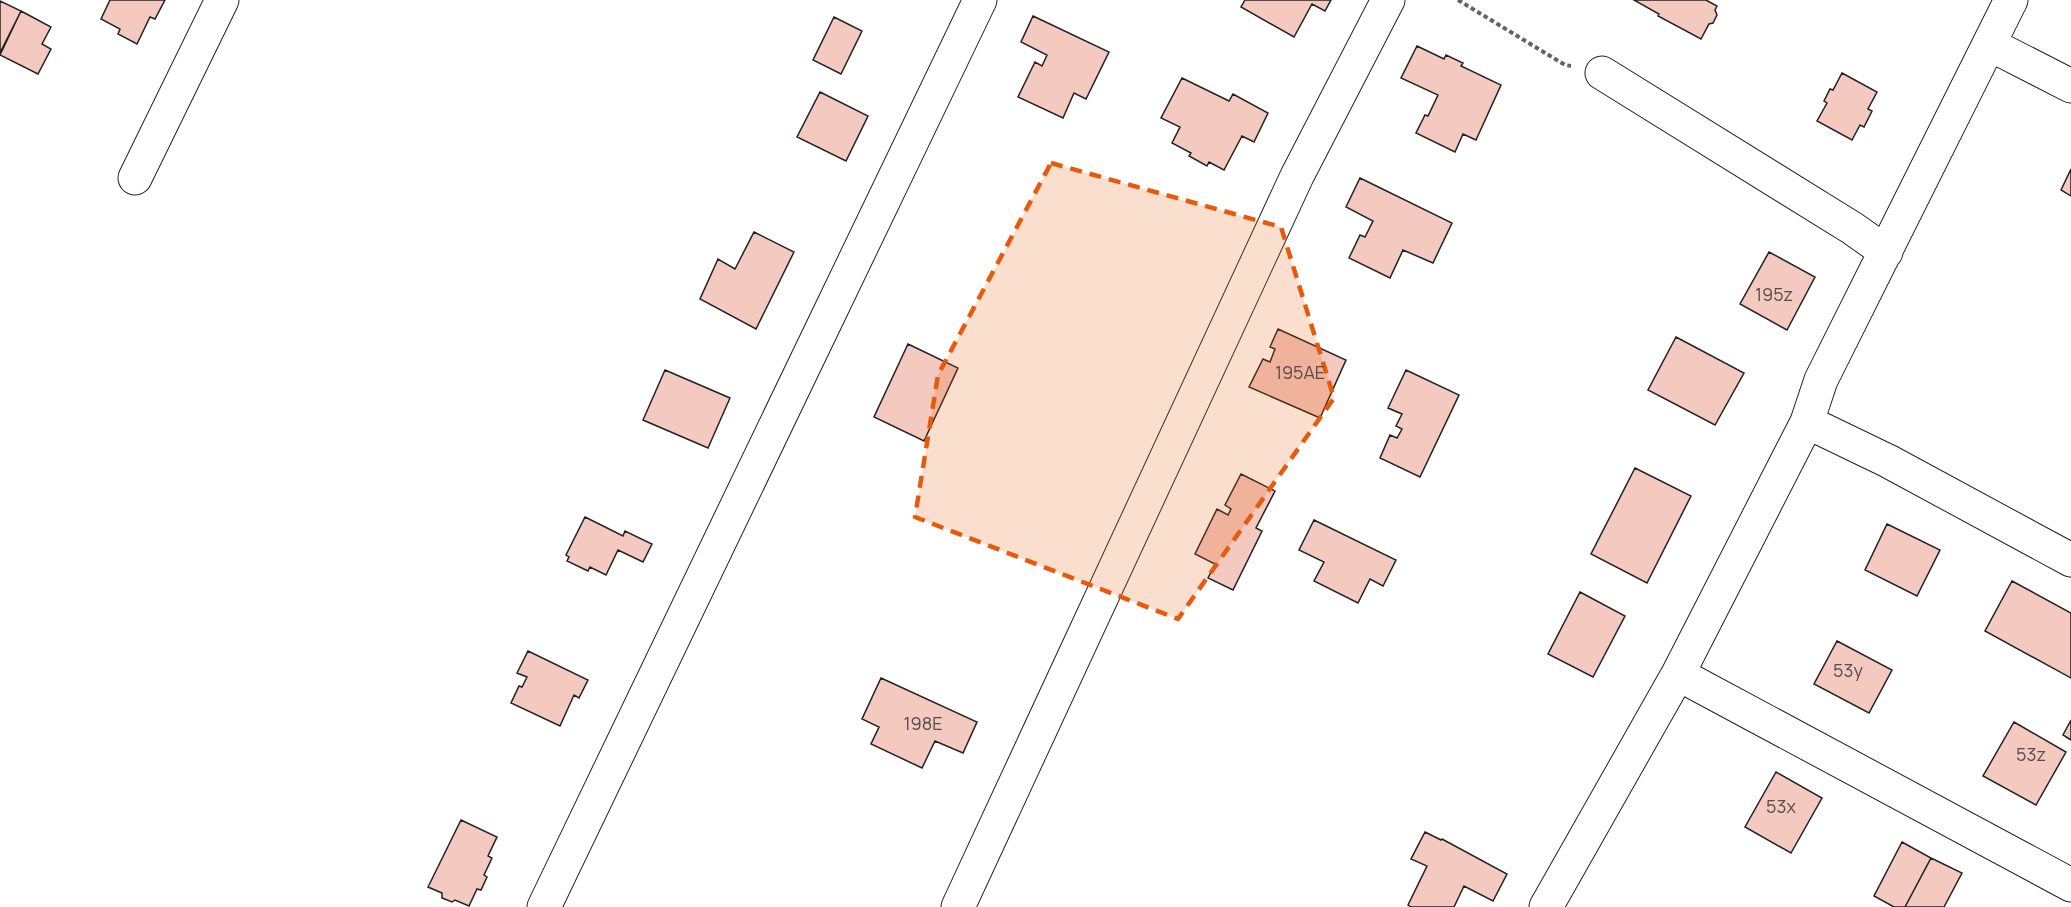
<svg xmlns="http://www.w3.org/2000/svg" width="2071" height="907" viewBox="0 0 2071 907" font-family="Manrope,sans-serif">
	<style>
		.building { fill: #f3c9c0; stroke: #222; stroke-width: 1.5 }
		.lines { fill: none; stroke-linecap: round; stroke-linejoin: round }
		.minor-casing { stroke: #222; stroke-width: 35 }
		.path { stroke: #646464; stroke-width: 4; stroke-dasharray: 4.5 3; stroke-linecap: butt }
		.minor { stroke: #fff; stroke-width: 33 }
		.marked { fill: #e8590c; fill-opacity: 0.2; stroke: #e8590c; stroke-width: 4.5; stroke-dasharray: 12 8; stroke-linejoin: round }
		.labels { text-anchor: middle; stroke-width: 4.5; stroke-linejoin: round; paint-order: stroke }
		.number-label { font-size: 18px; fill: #564c4a }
	</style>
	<rect width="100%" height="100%" fill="#fff"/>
	<path class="building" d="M110 0H165L155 19 150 17 137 44 118 34 120 29 101 19Z
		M1245 0H1331L1325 11 1312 4 1294 37 1241 7Z
		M1634 0H1706L1717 6 1715 10 1717 15 1713 23 1709 24 1701 39 1658 16 1659 14Z
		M0 1 21 11 0 53Z
		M21 11 51 27 42 44 51 49 38 74 0 55Z
		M1033 16 1109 52 1086 99 1074 93 1063 118 1018 97 1035 62 1042 66 1047 55 1021 42Z
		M834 17 862 31 841 74 813 60Z
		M1417 46 1444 59 1446 55 1463 63 1461 66 1501 85 1476 140 1463 134 1455 152 1416 133 1425 115 1428 116 1438 95 1401 78Z
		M1842 73 1877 92 1868 109 1872 111 1864 127 1860 125 1852 140 1817 121 1827 103 1824 101 1830 89 1833 90Z
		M1182 78 1229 101 1233 94 1268 113 1254 142 1242 136 1224 170 1209 162 1207 166 1189 156 1191 153 1172 143 1180 127 1161 118Z
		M820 92 868 116 846 161 797 137Z
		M2071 169V196L2061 190Z
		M1360 178 1452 223 1433 263 1403 250 1390 278 1349 258 1360 235 1365 237 1373 221 1346 207Z
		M754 232 794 252 756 329 700 299 718 259 735 269Z
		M1769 252 1815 277 1787 330 1740 304Z
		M1278 329 1346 360 1320 418 1249 387 1263 359 1270 362 1275 349 1270 347Z
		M1676 337 1744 373 1715 425 1648 390Z
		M908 344 958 368 924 441 874 417Z
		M665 370 730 398 708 448 643 420Z
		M1406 370 1459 395 1420 477 1380 458 1390 435 1397 438 1402 429 1396 426 1402 414 1388 408Z
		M1635 468 1691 496 1647 583 1591 554Z
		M1241 474 1275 491 1256 528 1262 531 1233 590 1208 578 1215 564 1195 554 1217 509 1228 515 1231 509 1225 505Z
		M585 517 623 536 625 531 652 544 643 562 618 550 606 575 590 567 588 571 567 561 569 557 566 555Z
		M1314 520 1396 560 1383 586 1370 579 1358 603 1314 581 1324 562 1299 550Z
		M1887 524 1940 550 1917 596 1865 570Z
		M2012 581 2071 613V678L1985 631Z
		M1580 592 1625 616 1593 677 1548 654Z
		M1837 641 1892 670 1869 713 1814 684Z
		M528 651 588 680 579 698 574 695 560 726 511 703 519 686 522 687 527 677 517 673Z
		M881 678 977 722 963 753 935 741 922 768 871 744 879 727 862 719Z
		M2071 720V740L2063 735Z
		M2014 722 2066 752 2036 805 1983 776Z
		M1776 772 1822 798 1791 853 1745 827Z
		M461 820 497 837 488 856 492 858 484 875 487 877 481 890 477 889 469 906 455 900 452 902 442 898V893L428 887Z
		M1425 832 1441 840 1442 839 1507 874 1493 901 1464 886 1454 907H1411L1408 905 1427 866 1411 859Z
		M1902 842 1931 858 1905 907H1894L1874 896Z
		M1931 858 1962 873 1944 907H1905Z"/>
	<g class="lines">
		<defs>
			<path id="minor" d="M1989 44 2071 86
				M1602 73 1852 228 1886 252
				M135 178 222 0
				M1807 422 1821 380 2011 0
				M2071 560 1888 461 1807 422 1678 674 2071 885
				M544 907 980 0
				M958 907 1297 176 1388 0
				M1546 907 1678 674"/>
		</defs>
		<use href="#minor" class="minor-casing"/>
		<path class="path" d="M1458 0 1565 65 1571 66"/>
		<use href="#minor" class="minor"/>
	</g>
	<path class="marked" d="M1051 163 1281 227 1334 398 1178 619 915 517 938 375Z"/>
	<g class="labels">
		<g class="number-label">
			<text x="1774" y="301">195z</text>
			<text x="1300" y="379">195AE</text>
			<text x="1848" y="677">53y</text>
			<text x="923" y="730">198E</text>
			<text x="2031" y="761">53z</text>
			<text x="1781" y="813">53x</text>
		</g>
	</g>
</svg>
